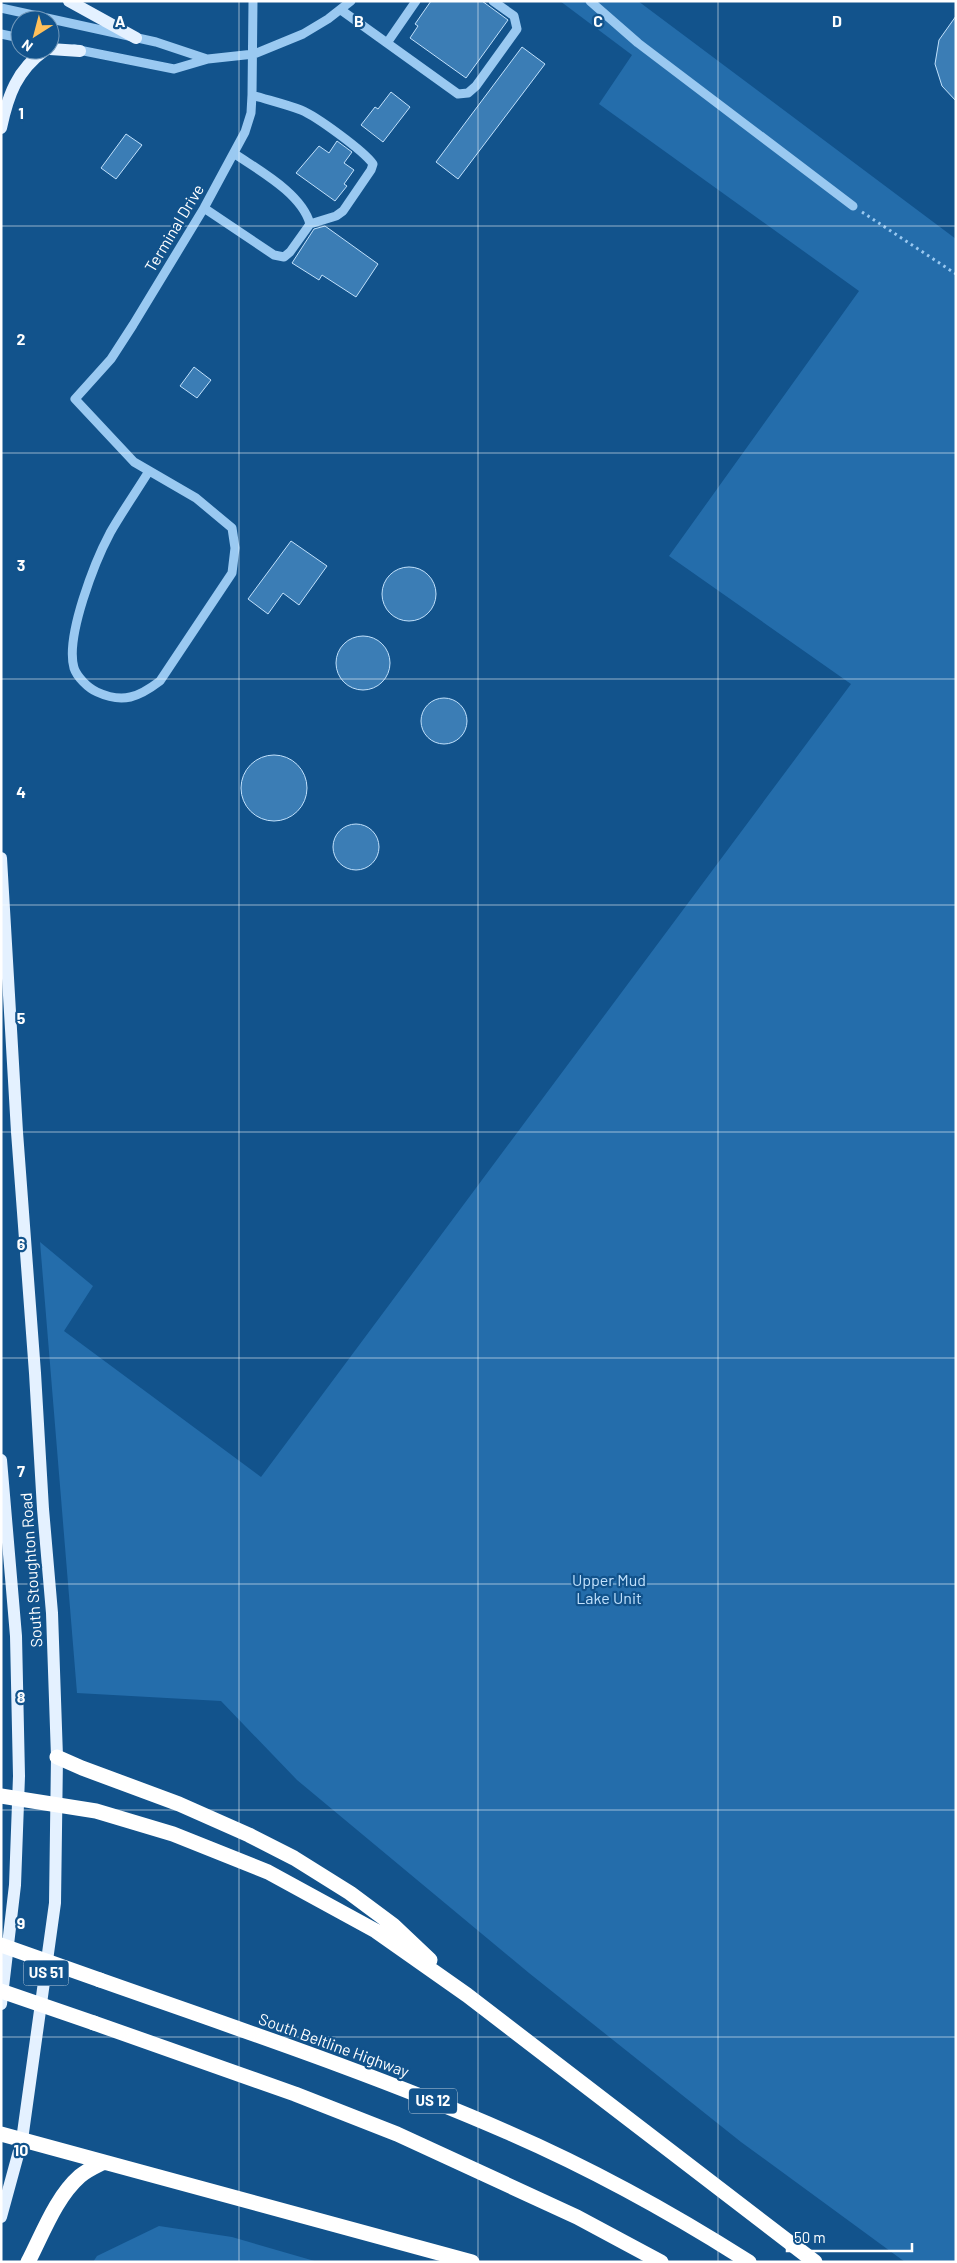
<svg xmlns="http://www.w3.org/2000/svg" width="957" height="2263" viewBox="0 0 957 2263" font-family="Barlow,sans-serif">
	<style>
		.green { fill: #246dab }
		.building { fill: #3b7db5; stroke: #c1e1fc }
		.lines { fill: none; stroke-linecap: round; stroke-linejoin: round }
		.path { stroke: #9ac9f1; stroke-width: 3; stroke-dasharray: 2.5 4; stroke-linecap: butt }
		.minor { stroke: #9ac9f1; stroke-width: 9 }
		.major { stroke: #e4f1ff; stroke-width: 12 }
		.highway { stroke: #fff; stroke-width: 15 }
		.highway-bridge { stroke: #fff; stroke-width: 15 }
		.grid { fill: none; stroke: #fff; stroke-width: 1; stroke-opacity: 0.55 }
		.labels { text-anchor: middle; stroke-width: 4.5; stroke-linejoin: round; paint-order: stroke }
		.shield { fill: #12538c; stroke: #b8cbdc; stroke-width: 1 }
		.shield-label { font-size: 15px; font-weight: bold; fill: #fff }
		.street-label { font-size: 16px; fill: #fff; stroke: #12538c }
		.park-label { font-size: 16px; fill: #c1e1fc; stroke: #12538c }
		.grid-label { font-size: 16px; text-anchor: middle; font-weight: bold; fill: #fff; stroke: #12538c; stroke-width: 4.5; stroke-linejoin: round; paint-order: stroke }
	</style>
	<rect width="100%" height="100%" fill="#12538c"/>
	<path class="green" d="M560 1H638L956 239V2262H905L741 2142 529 1973 297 1780 221 1701 77 1693 40 1242 93 1286 64 1331 261 1477 851 684 669 556 859 291 599 104 632 55Z
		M159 2226 232 2237 318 2262H93L97 2256Z"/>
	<path class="building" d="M431 1H482L508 20 466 78 410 38 418 26 415 24Z
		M956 16V101L942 86 935 64 939 40Z
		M522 47 545 64 458 179 436 162Z
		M391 92 410 107 383 142 361 125 375 107 378 109Z
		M126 134 142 145 116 179 101 168Z
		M337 141 352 152 344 163 354 170 344 184 347 186 335 201 296 173 319 146 329 153Z
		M325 226 378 264 356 297 322 275 319 280 292 263 314 229Z
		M194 367 211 380 197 398 180 386Z
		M291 541 327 566 299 605 283 593 268 614 248 599Z
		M382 594a27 27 0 1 1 54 0a27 27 0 1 1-54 0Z
		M336 663a27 27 0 1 1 54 0a27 27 0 1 1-54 0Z
		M421 721a23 23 0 1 1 46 0a23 23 0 1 1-46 0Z
		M241 788a33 33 0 1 1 66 0a33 33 0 1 1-66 0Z
		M333 847a23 23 0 1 1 46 0a23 23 0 1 1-46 0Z"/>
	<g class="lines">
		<path class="path" d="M862 212 956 274"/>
		<path class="minor" d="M590 1 638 43 853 206
			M1 8 156 42 207 59
			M341 10 458 94 468 93 476 86 517 29 514 16 493 1
			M1 34 20 38
			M387 43 416 1
			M74 49 174 69 208 59 254 54 303 34 328 19 351 1
			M252 95C268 100 285 104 301 110 316 116 364 151 373 164L371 170 343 211 336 216 310 224
			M204 208 274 255 284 257 290 252 310 224C302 194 260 171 235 154
			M149 471C136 492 122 512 110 533 95 561 65 637 74 668 77 677 88 688 97 692 123 704 139 697 160 681L232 573 235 548 232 528 196 498 134 462 75 399 111 359 133 325 204 208 245 132 251 113 252 95 253 1"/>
		<path class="major" d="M69 1 136 38
			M50 49 80 51
			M1 128C8 95 17 70 45 50
			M1 858 17 1132 35 1373 43 1509 52 1613 57 1757 55 1903 22 2140 1 2217
			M1 1460 16 1636 19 1776 15 1885 1 2004"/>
		<path class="highway" d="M57 1757 82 1768 179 1804 249 1835 294 1858 350 1893 393 1925 430 1960
			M1 1796 96 1811 173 1834 268 1872 376 1931 467 1995 815 2262
			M100 1980C236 2028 374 2074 507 2132 590 2168 672 2213 749 2262
			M94 2023 295 2094 397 2134 577 2217 661 2262
			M1 2134 104 2162
			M28 2262C43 2233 56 2197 80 2176 87 2170 96 2166 104 2162L472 2262"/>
		<path class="highway-bridge" d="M1 1945 100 1980
			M1 1991 94 2023"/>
	</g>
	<path class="grid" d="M239 1V2262M478 1V2262M718 1V2262M1 226H956M1 453H956M1 679H956M1 905H956M1 1132H956M1 1358H956M1 1584H956M1 1810H956M1 2037H956"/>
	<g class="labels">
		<g class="shield">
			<rect x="23.5" y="1960.5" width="45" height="25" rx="4"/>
			<rect x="409" y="2088.5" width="48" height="25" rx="4"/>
		</g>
		<g class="shield-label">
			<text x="46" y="1978">US 51</text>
			<text x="433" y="2106">US 12</text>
		</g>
		<g class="street-label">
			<text transform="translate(174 228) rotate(-59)" y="6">Terminal Drive</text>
			<text transform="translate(31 1570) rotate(-94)" y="6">South Stoughton Road</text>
			<text transform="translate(334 2045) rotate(20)" y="6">South Beltline Highway</text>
		</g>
		<g class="park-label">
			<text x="609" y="1586">Upper Mud<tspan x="609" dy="18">Lake Unit</tspan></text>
		</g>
	</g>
	<g class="grid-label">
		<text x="120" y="27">A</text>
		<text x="359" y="27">B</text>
		<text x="598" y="27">C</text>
		<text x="837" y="27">D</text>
		<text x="21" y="119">1</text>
		<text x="21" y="345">2</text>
		<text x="21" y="571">3</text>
		<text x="21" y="798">4</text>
		<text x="21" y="1024">5</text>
		<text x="21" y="1250">6</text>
		<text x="21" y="1477">7</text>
		<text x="21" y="1703">8</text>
		<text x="21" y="1929">9</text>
		<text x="21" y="2156">10</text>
	</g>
	<rect width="957" height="2263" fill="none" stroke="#ffffff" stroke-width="5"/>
	<g transform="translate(35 35) rotate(216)"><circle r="24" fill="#12538c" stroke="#7198ba"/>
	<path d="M0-4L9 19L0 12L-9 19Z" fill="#ffc05a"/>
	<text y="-8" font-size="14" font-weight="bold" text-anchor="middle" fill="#ffffff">N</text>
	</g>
	<path d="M787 2243v8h125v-8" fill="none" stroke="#ffffff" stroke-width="2.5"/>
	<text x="794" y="2243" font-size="15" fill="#ffffff" stroke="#12538c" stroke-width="4" paint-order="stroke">50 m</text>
</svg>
